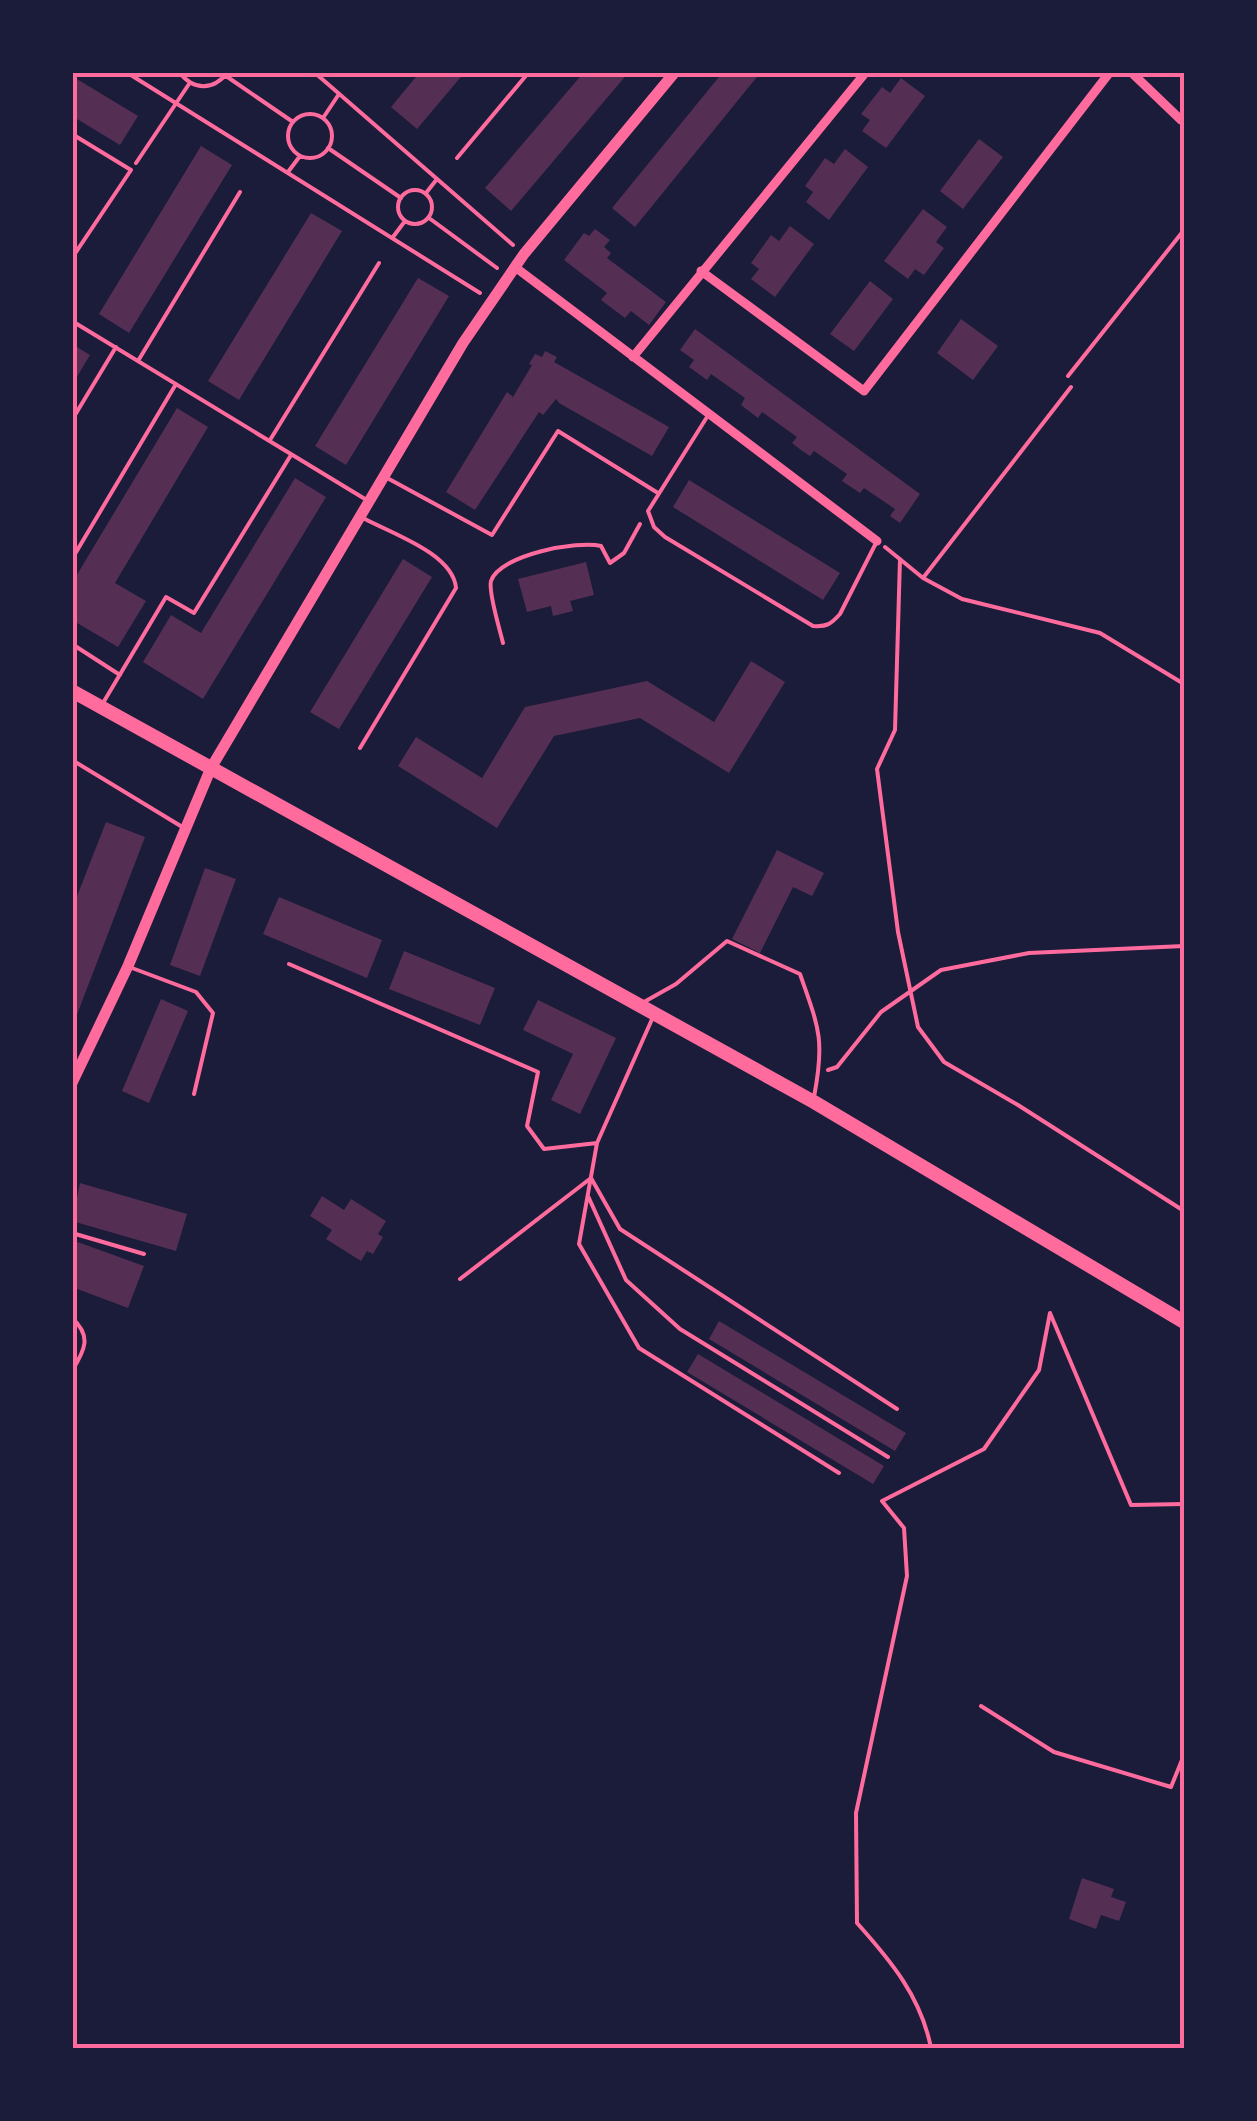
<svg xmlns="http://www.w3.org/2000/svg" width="1257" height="2121" viewBox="0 0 1257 2121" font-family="'Exo 2',sans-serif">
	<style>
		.building { fill: #542f53 }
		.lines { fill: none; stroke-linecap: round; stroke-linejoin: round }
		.path { stroke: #ff6b9d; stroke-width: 4 }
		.service { stroke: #ff6b9d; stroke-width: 4 }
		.minor { stroke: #ff6b9d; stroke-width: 9 }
		.tertiary { stroke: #ff6b9d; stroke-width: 11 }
		.primary { stroke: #ff6b9d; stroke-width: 14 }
		.neatline { fill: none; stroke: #ff6b9d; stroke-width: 4 }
	</style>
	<rect width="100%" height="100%" fill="#1b1b3a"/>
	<path class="building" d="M420 72H465L417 129 391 107Z
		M584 72H629L511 211 485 188Z
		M723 72H761L635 227 612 208Z
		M72 76 138 116 120 145 72 116Z
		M901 78 925 96 886 148 862 131 870 120 861 114 882 87 890 93Z
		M979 139 1003 157 963 209 940 191Z
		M201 146 232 165 129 333 99 314Z
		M845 149 868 167 829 220 806 202 813 192 805 186 825 158 834 164Z
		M923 209 947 227 936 242 944 248 924 275 915 269 908 279 884 261Z
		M311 213 342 231 239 400 208 381Z
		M790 226 814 244 775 297 751 279 759 269 751 263 771 235 779 241Z
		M595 229 610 240 604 247 611 253 607 258 666 302 649 325 631 311 625 318 601 300 607 293 564 260 584 233 589 236Z
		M418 278 449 296 346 465 315 446Z
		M870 281 893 299 854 351 830 334Z
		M961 319 998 346 973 380 937 353Z
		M695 329 920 494 900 523 890 516 895 509 864 488 860 493 842 481 847 474 814 451 810 456 801 450 792 443 797 437 762 412 758 418 741 405 745 398 711 374 707 380 689 367 694 360 680 350Z
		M72 344 90 355 72 385Z
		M545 351 557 357 554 362 669 427 652 456 559 403 556 399 543 415 539 412 475 510 446 492 507 392 513 397 532 365 529 364 535 354 542 357Z
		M177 408 208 427 115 583 146 601 118 647 72 620V583Z
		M295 478 326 497 203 699 143 662 171 615 201 633Z
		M689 480 840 573 823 600 673 507Z
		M403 559 432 577 339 729 310 712Z
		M586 562 594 595 570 601 573 611 553 616 551 606 527 612 518 579Z
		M751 661 785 682 729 773 640 718 554 736 497 828 398 766 416 737 482 778 525 707 647 681 714 722Z
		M106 822 145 837 73 1025 72 909Z
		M777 850 824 873 812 896 793 887 760 953 732 939Z
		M205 868 236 879 200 976 170 965Z
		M279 897 382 940 367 978 263 934Z
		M404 951 495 988 480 1025 389 989Z
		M161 999 188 1011 149 1103 122 1091Z
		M538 1000 616 1038 580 1114 551 1100 573 1054 523 1030Z
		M80 1183 187 1214 176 1251 72 1221Z
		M322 1196 344 1210 351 1199 386 1221 378 1234 383 1237 373 1254 367 1251 361 1261 326 1239 332 1230 310 1216Z
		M72 1240 144 1266 128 1308 72 1287Z
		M719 1321 906 1433 895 1451 709 1339Z
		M698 1354 884 1466 873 1484 687 1372Z
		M1082 1878 1114 1889 1111 1897 1126 1902 1119 1921 1101 1915 1096 1929 1069 1919Z"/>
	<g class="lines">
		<path class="path" d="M126 72 480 293
			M179 72C194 91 213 91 228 72
			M314 72 513 245
			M226 76 293 122
			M288 136a22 22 0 1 1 44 0a22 22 0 1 1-44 0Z
			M323 118 339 94
			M328 148 401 198
			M136 163 189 84
			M288 172 300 156
			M398 207a17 17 0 1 1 34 0a17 17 0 1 1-34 0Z
			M426 193 437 179
			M429 218 497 268
			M393 237 405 221
			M885 547 923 578 1071 387
			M900 559 895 730 877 769 898 932 918 1027 944 1062 1018 1105 1184 1211
			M923 578 962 599 1100 633 1184 684
			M503 643C500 630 488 592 491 581 499 555 578 540 601 546L610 563 624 553 640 524
			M828 1070 837 1067 881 1012 941 970 1029 953 1184 946
			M1050 1313 1131 1505 1184 1504
			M931 2048C921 1997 891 1961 857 1923L856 1813 907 1576 904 1528 882 1501 984 1449 1039 1370 1050 1313"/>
		<path class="service" d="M72 134 131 170 72 258
			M457 158 529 72
			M72 321 365 499
			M138 361 240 192
			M1068 376 1184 230
			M707 417 648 511 654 527 665 537 813 626C827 627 831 624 840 614L877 541
			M72 420 116 347
			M270 440 379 263
			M389 479 492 535 558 431 658 493
			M72 559 176 384
			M72 644 120 675
			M103 703 166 597 194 613 291 455
			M360 748 456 588C453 554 393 534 365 519
			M72 760 184 828
			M289 964 538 1072 527 1126 544 1149 597 1143
			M132 968 196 992 213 1013 194 1094
			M644 1002 676 984 727 941 800 974C819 1028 825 1040 814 1097
			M653 1017 597 1143 579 1244 639 1348 839 1473
			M588 1196 626 1280 680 1329 888 1457
			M72 1233 144 1254
			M460 1279 591 1178 620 1229 897 1409
			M72 1318C92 1336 85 1350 72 1371
			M981 1706 1054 1752 1171 1787 1184 1755"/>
		<path class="minor" d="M1131 72 1181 120
			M515 267 877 541
			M701 271 864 391 1110 72
			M633 357 866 72"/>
		<path class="tertiary" d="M72 1083 128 966 211 768 463 343 524 254 675 72"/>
		<path class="primary" d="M72 691 814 1102 1184 1322"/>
	</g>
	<rect width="1257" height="2121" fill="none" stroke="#1b1b3a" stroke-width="150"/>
	<rect x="75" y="75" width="1107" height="1971" class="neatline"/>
</svg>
